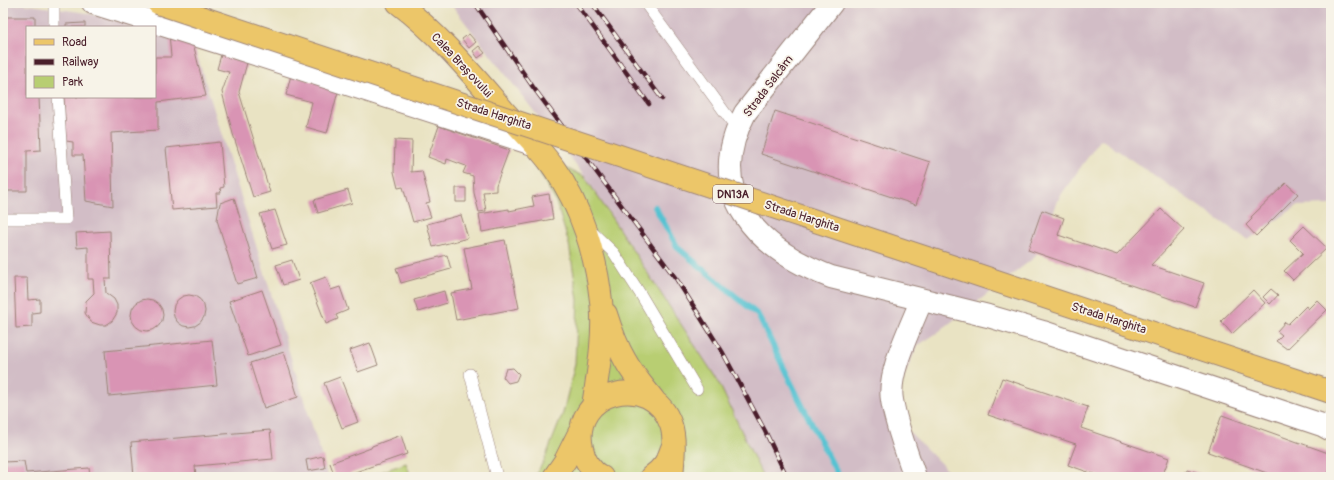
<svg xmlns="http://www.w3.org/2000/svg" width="1334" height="480" viewBox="0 0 1334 480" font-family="Pangolin,sans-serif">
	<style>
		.industrial { fill: #d2bdc6 }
		.green { fill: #b8ce72; stroke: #81764e }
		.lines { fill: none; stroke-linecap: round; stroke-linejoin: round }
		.stream { stroke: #57c2d2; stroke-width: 6 }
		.building { fill: #d994b4 }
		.service-casing { stroke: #9a8177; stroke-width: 12 }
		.minor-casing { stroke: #9a8177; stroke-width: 24 }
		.tertiary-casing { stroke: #9a8177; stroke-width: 24 }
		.primary-casing { stroke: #9a8177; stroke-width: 24 }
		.service { stroke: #fff; stroke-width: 11 }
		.minor { stroke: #fff; stroke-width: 22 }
		.tertiary { stroke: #fff; stroke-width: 22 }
		.primary { stroke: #ecc669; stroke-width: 22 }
		.rail-casing { stroke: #4a1f2b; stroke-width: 4.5 }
		.rail { stroke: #f7f3e8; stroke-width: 3; stroke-dasharray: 9; stroke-linecap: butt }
		.primary-bridge-casing { stroke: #9a8177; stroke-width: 24; stroke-linecap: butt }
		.primary-bridge { stroke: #ecc669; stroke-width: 22 }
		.labels { text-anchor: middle; stroke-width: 3.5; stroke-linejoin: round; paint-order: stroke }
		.shield { fill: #f7f3e8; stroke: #7e5f64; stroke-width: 1 }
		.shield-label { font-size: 11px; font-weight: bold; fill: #4a1f2b }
		.street-label { font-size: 12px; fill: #4a1f2b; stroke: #f7f3e8 }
	</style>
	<rect width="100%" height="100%" fill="#f7f3e8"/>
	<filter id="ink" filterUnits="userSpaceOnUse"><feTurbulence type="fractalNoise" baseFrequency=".025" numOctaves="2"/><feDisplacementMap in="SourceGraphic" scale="8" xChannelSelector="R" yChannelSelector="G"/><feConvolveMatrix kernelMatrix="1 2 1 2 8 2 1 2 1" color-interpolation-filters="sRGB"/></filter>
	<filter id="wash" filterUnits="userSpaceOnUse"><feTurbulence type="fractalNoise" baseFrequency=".012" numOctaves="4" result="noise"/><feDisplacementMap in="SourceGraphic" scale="16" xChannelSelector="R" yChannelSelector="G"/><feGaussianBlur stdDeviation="0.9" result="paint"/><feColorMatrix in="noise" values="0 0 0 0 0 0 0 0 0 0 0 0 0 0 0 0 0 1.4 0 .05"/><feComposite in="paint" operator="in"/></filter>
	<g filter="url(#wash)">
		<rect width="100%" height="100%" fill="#e9e3c3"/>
		<path class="industrial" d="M450 3H1331V205L1297 206 1248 240 1101 139 1060 196 1035 257 937 333 917 346 899 389 896 418 954 477H763L717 381 585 177Z
			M24 4 87 13 143 27H27V97H155V30L192 39 328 477H3V6Z"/>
		<path class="green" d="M527 150 585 177 718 381 763 477H534L544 461 563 413 575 364 578 300 569 244 556 202Z
			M406 463 411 477H367Z"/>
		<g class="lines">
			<path class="stream" d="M655 207 678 248 758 315 801 403 839 477"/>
		</g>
		<g id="blocks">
			<path class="building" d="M3 17H35V27H27V97H39L41 150 27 151V191H3Z
				M83 23H85V27H66V24Z
				M169 33 192 39 206 96 158 102V130L111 133 113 206 86 201 83 155H73V142L66 141 64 97H155V57H171Z
				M469 34 476 42 469 48 462 39Z
				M479 46 485 53 478 58 473 51Z
				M221 55 247 63 239 92 270 192 253 197 233 134 222 92 229 72 217 69Z
				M291 75 339 88 327 133 306 127 312 102 286 95Z
				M775 111 930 162 916 205 761 154Z
				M439 126 509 150 496 185V191L483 192 486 211 479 212 474 193 473 176 463 173 466 166 447 159 446 164 428 157Z
				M395 140 412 141 411 172 422 171 430 202 426 203 431 217 413 222 403 187 398 188 394 172Z
				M220 142 224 187 220 188 221 193H216L217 206 172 210 166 148Z
				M1286 183 1298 194 1256 236 1246 225 1252 219 1251 217Z
				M456 188H466V202H456Z
				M348 190 352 203 318 213 314 200Z
				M549 194 553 219 482 232 479 214 509 209V211L534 206 532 197Z
				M234 198 258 278 237 284 217 220 220 203Z
				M1161 209 1184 230 1151 265 1204 283 1195 307 1028 250 1042 210 1064 218 1058 235 1117 255Z
				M275 210 287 245 272 249 260 214Z
				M461 215 468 238 433 247 427 224Z
				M1304 226 1327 248 1293 280 1284 271 1303 253 1290 240Z
				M110 231 111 279H105L106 293 114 299 117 305V313L112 321 106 325H100L91 322 85 313 86 301 94 293 93 279H88V247L77 248 76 233Z
				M505 240 519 308 456 320 451 293 472 289 464 248Z
				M447 255 451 269 401 283 396 268Z
				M292 260 299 280 283 285 276 265Z
				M326 277 331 290 340 287 348 310 336 315 338 319 326 324 310 283Z
				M14 278H27L28 300 40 299V312L32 313V327L16 328Z
				M1271 289 1278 295 1270 304 1263 297Z
				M262 290 281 345 248 356 229 301Z
				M1253 290 1265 303 1232 334 1221 321Z
				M444 291 447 303 418 312 414 300Z
				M173 311a16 16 0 1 1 32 0a16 16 0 1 1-32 0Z
				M131 315a16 16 0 1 1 32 0a16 16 0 1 1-32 0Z
				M1317 300 1327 310 1287 349 1276 341 1282 335 1277 331 1285 322 1288 324 1306 306 1308 309Z
				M212 340 217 385 109 396 105 351Z
				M370 343 378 365 358 372 350 350Z
				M284 352 298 397 264 408 250 363Z
				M513 368 519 374 516 381 508 383 503 377 506 369Z
				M340 377 358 422 342 428 324 383Z
				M1002 378 1088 407 1081 428 1169 458 1162 477H1102L1068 465 1076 444 988 415Z
				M1222 415 1331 454V466L1327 477H1278L1208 452Z
				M270 430 273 459 195 466 196 477H134L131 442Z
				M401 435 407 454 341 477H335L330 463 371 448 372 446Z
				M323 456 325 468 308 471 306 460Z
				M24 461 26 473 89 468 90 477H3V462Z
				M1187 469 1210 477H1184Z"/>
		</g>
	</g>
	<g filter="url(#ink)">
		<use href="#blocks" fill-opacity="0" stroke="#9a8177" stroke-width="1"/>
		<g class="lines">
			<defs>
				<path id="service" d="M54 3V27
					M645 3 737 129
					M3 219H66L58 97
					M590 230 614 253 641 295 697 389
					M470 374 497 477"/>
				<path id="minor" d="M93 3 227 45 536 145
					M915 477C907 453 896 426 892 400 887 373 911 327 921 301"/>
				<path id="tertiary" d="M832 3 745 113C702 194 758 249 831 277L988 316 1043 332 1322 425 1331 430"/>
				<path id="primary" d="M398 3C439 34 471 73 504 111 521 130 539 147 554 168 581 206 596 255 601 301 605 335 598 373 593 406
					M606 314C611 330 617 346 625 360 633 375 644 387 654 400
					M1307 384 1331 392
					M554 477 565 461 581 429
					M602 477C591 471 584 460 582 448 569 391 652 369 671 425 676 439 673 462 672 477
					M651 477C662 469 668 461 672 448"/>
			</defs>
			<use href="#service" class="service-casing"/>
			<use href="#minor" class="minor-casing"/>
			<use href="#tertiary" class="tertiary-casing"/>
			<use href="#primary" class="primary-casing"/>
			<use href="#service" class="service"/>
			<use href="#minor" class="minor"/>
			<use href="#tertiary" class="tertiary"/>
			<use href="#primary" class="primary"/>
			<defs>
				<path id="rail" d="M475 3 533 87 677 280 723 353 765 431 787 477
					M576 3 649 104
					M592 3 662 99"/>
			</defs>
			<use href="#rail" class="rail-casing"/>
			<use href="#rail" class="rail"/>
			<defs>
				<path id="primary-bridge" d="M158 3 1307 384"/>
			</defs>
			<use href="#primary-bridge" class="primary-bridge-casing"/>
			<use href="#primary-bridge" class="primary-bridge"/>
		</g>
	</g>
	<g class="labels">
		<rect class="shield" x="713" y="185" width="40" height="18" rx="3"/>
		<g class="shield-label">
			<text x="733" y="198">DN13A</text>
		</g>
		<g class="street-label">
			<text transform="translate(462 65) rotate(47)" y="4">Calea Brașovului</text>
			<text transform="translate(768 86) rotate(-53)" y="4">Strada Salcâm</text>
			<text transform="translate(494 114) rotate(18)" y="4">Strada Harghita</text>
			<text transform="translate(802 216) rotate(18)" y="4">Strada Harghita</text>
			<text transform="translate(1109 318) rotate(18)" y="4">Strada Harghita</text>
		</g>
	</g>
	<rect width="1334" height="480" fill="none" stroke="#f7f3e8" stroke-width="16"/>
	<rect x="26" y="26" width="130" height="72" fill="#f7f3e8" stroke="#b29e9c"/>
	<rect x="34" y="39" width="20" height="6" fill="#ecc669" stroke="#b29e9c"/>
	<text x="62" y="46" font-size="12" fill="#4a1f2b">Road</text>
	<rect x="34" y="59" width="20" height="6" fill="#4a1f2b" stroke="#b29e9c"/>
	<text x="62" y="66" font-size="12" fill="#4a1f2b">Railway</text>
	<rect x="34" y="76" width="20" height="12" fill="#b8ce72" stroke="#b29e9c"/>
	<text x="62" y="86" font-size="12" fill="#4a1f2b">Park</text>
</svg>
